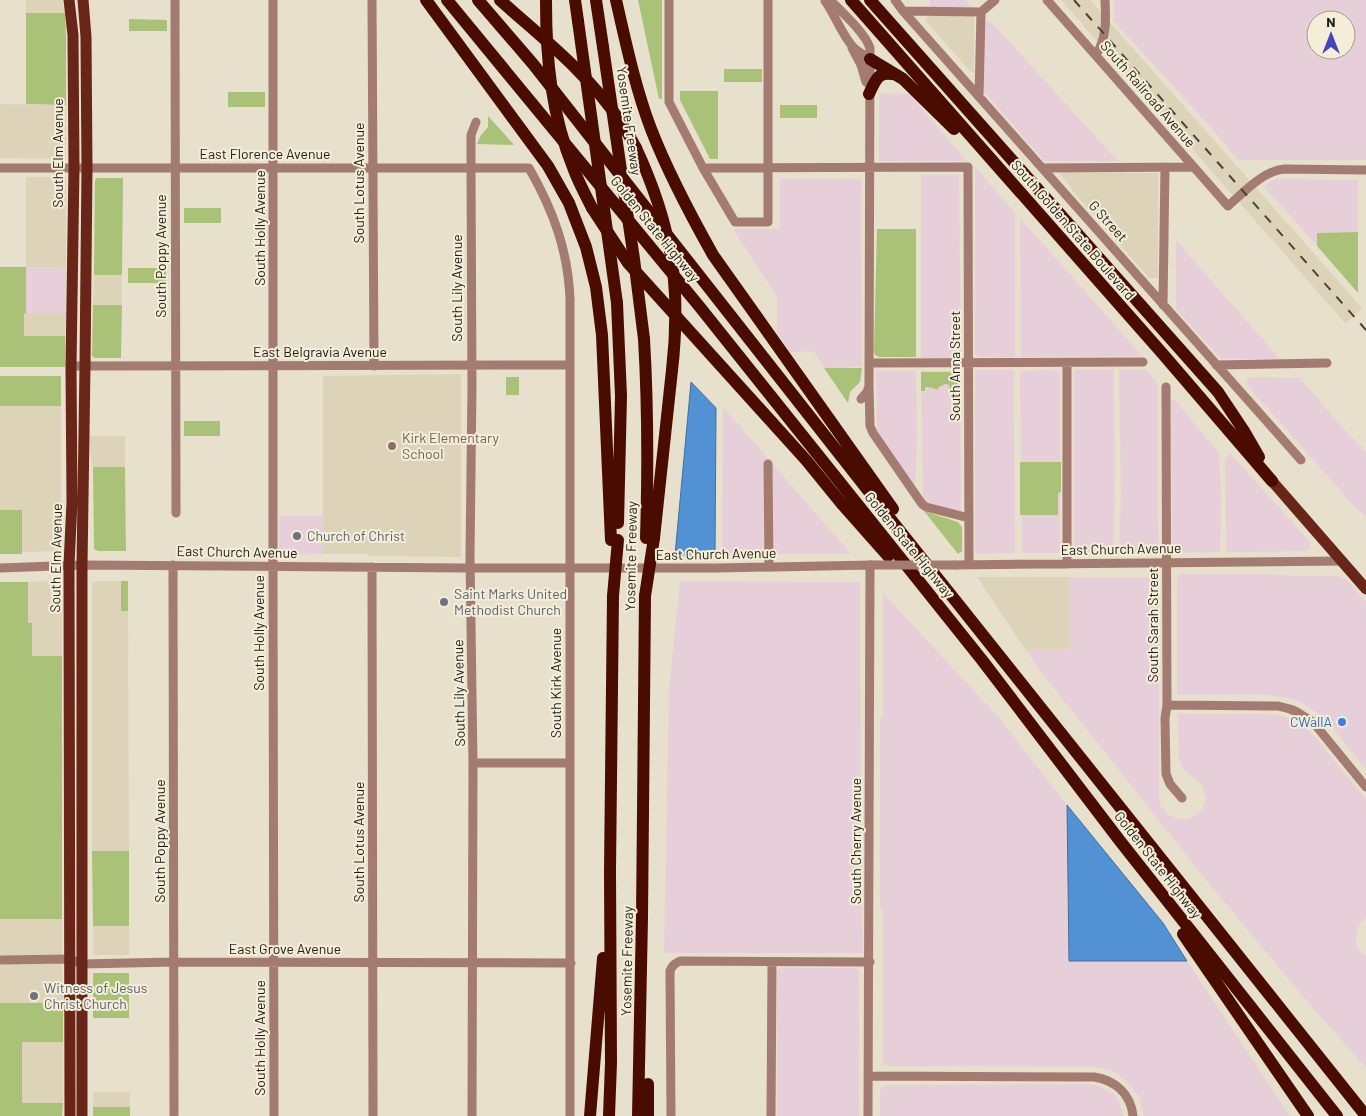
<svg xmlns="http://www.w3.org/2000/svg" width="1366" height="1116" viewBox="0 0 1366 1116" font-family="Barlow,sans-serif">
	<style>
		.built { fill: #dcd3b8 }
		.industrial { fill: #e7cfd9; fill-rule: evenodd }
		.green { fill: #aac277 }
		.water { fill: #5292d4; stroke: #436f9b }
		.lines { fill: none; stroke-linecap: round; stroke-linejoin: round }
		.minor { stroke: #a47b71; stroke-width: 9 }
		.major { stroke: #692517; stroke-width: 11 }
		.highway { stroke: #4a0b01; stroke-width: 12 }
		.rail { stroke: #47433a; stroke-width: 2; stroke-dasharray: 9 9; stroke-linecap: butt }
		.minor-bridge { stroke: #a47b71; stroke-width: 9 }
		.highway-bridge { stroke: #4a0b01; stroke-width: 12 }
		.education-dot { fill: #8d6e63; stroke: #f4eed9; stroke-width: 2 }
		.worship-dot { fill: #6b7280; stroke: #f4eed9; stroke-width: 2 }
		.shop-dot { fill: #3f7fe0; stroke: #f4eed9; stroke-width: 2 }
		.labels { text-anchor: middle; stroke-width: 4; stroke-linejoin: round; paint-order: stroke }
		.street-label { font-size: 14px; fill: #201d16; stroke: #f4eed9 }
		.education-label { font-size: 14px; fill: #785e54; stroke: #f4eed9; text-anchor: start }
		.worship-label { font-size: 14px; fill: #5b616d; stroke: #f4eed9; text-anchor: start }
		.shop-label { font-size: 14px; fill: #366cbe; stroke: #f4eed9; text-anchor: end }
	</style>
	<rect width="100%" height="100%" fill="#e7e0cc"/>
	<path class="built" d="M26 0H62L65 13H26Z
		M1061 0H1090L1362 308 1346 324Z
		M929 16H974V73L970 71 926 21V18Z
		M0 104 66 105V159L0 158Z
		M1059 172 1158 173V278H1149L1077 196Z
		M26 177H66V268L26 267Z
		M94 275H122V305H93Z
		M24 313H66L65 336H24Z
		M461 374V557L373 556 366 554H323V376Z
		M0 406H61V546L57 551 22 552V510H0Z
		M89 436H125V467H92Z
		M977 577H1069V649H1025Z
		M58 581 61 583 62 585V656H32V623H28V582Z
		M96 581H121V611H128L129 851H92V584Z
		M0 919H62V955H0Z
		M93 926H129V955H93Z
		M0 964H62L63 1003H0Z
		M22 1042H63V1103H22Z
		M93 1092H130V1107H93Z"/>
	<path class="industrial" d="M930 0H965L972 8H930Z
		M1114 0H1366V160H1238L1213 130 1114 21ZM1316 20H1346V50H1316Z
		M984 21 991 22 1118 161H1044L983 90Z
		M879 93 909 94 967 161H879Z
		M975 167 1015 213V357H978L975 354Z
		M921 175H959L961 355 957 358H921Z
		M780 179H861L862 367 824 368 813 351 790 352 777 332V297L733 229H780Z
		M1277 179 1358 180V232L1318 233 1317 246 1264 186 1271 181Z
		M1020 218 1142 356 1021 357Z
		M1176 240 1221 292 1280 359H1221L1176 309Z
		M26 267 66 268V313H26Z
		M1077 369H1114L1115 494 1113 552 1077 553 1074 550V372Z
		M1119 369H1146L1158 384V512L1159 550 1156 553H1119L1121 494Z
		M975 370H1014L1015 553 979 554 976 552 975 550Z
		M1057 370 1060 373V553H1022L1020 371Z
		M876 371H916L917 440 915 488 877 431Z
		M921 371H957L960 374 961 512 928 505 923 501Z
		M1248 377 1300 378 1341 426 1366 452V517L1355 507 1246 384Z
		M1171 400H1175L1219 453 1221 497 1220 552 1175 553 1172 549Z
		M723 407 851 554H722Z
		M1230 453 1310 542V546L1309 549 1304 551 1226 552 1225 459Z
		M279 516H324L323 554 283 555 279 551Z
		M1267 574 1296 576H1338L1346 579 1366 602V769L1325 719 1309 707 1300 702 1289 698 1267 695H1177V579L1178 576 1181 574Z
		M1069 577H1159V801L1162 808 1167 814 1178 819 1184 820 1191 818 1202 810 1206 798 1205 793 1201 783 1184 770 1179 760 1178 714H1267L1280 715 1292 719 1304 727 1314 736 1366 799V918L1362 921 1357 929 1356 939 1357 946 1360 951 1366 956V1068L1306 1000 1210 885 1042 673 1025 649H1069Z
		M680 581 860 582 861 880 863 953H664L669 689Z
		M883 593 999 718 1067 805 1069 961H1187L1290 1116H1144L1139 1097 1131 1086 1119 1075 1111 1071 1097 1067 889 1066 885 1065 883 1060V909H880V718L883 717Z
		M779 968H856L859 970V1116H777V971Z
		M1090 1084 1098 1086 1114 1094 1119 1102 1124 1116H880V1092L882 1087 886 1085Z"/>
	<path class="green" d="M638 0H662V99H659Z
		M26 13H65L66 35V105L26 104Z
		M129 19 167 20V31H129Z
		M724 69H762V82H724Z
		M680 91H718V159H710L680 100Z
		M228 92H265V107H228Z
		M780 105H817V118H780Z
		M488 116 514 145 477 144 481 135 488 127Z
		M97 178H123L122 275H94L95 180Z
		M184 208H221V223H184Z
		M877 229H916V357H879L875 355 874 351Z
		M1358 232V293L1317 246V233Z
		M0 267H26V313L24 314V336H65V367H0Z
		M128 268H166V283H128Z
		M93 305H122L121 358H95L92 356Z
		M824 368H862L860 382 850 392 848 403Z
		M921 372H958V390H949L950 388 949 385 945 384 939 387 937 390 933 388 926 387 925 388V391H921Z
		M0 376H61V406H0Z
		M506 377H519V395H506Z
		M184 421H220V436H184Z
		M1020 462H1061V492L1058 493V515H1020Z
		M93 467H125L126 551H98L94 549Z
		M0 510H22V554H0Z
		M924 511 958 522 962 527V551L958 554Z
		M121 581H128V611H121Z
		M0 582H28V623H32V656H62V919H0Z
		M92 851H129V926H93Z
		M93 973H129V1018H93Z
		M0 1003H63V1042H22V1103H63L62 1116H0Z
		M93 1107H130V1116H93Z"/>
	<path class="water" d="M691 382 716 408 715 555H675Z
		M1067 805 1163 923 1187 961H1069Z"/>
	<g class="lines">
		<path class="minor" d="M175 0 176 513
			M273 0V566L274 1116
			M372 0 374 366
			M669 0V102L703 168 735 222H768V0
			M830 0C842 12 865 33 870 48L869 386 867 392 861 399
			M895 0 903 11 1301 460
			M1047 0 1228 206C1243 193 1263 171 1284 169L1366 170
			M825 1C835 15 842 35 853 47 858 52 864 55 870 59
			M903 11 981 12 995 0
			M852 48 861 65 866 82
			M1096 55C1107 37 1106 20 1105 0
			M979 97 981 12
			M0 168H529C553 210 568 250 570 299V1116
			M703 168 968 167 969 565
			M1042 168 1194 167
			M1163 305 1165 167
			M869 363 1143 362
			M1067 363V564
			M1216 365 1327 363
			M71 366 570 365
			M869 387 870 426 873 433 922 504 926 507 969 518
			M1166 387 1167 705 1165 718 1166 774 1170 784 1182 798
			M768 464 769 567
			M173 565 174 1116
			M955 565 1343 561
			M372 567 373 1116
			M0 568 82 565 463 568H719L872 565
			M1167 705 1278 706 1290 709 1297 712 1313 722 1366 787
			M473 763H570
			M0 960 69 959 82 964 174 962 571 963
			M868 1076 1094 1077C1115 1080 1131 1094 1133 1116
			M472 1116 473 763 470 557 472 386 471 168V135L476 122
			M671 1116 670 971C672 966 674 964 680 961L870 962
			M771 1116 772 962
			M868 1116 870 565"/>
		<path class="major" d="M69 0 73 35 74 168 71 366 72 502 69 565 70 1116
			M1272 481 1366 589
			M82 1116V565L85 366 87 168 86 37 83 0"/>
		<path class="highway" d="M426 0 548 166 569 203 586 247 596 287 602 335 611 540
			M447 0 699 306 982 660 1120 841 1337 1116
			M478 0 533 64 896 526 1366 1116
			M500 0C542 38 588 73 620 121 626 129 631 139 636 148
			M575 0 578 21
			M596 0 603 47
			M616 0C626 43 635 87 651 129 668 173 690 214 713 255L893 509
			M851 0 1162 353 1272 481
			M870 0 1218 392 1244 431 1259 457
			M870 59 903 79 954 129
			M869 94C876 79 878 70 897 75
			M592 208 628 263 806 460 841 503 888 556
			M617 303 621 396 618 523
			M644 339C648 406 648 472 646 538
			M654 538 672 370
			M1183 934 1308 1116
			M648 1084V1116
			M590 1116 603 958
			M609 1116 611 1063 610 871 613 596
			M638 1116 642 918 645 596"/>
		<path class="rail" d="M1074 0 1366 330"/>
		<path class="minor-bridge" d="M872 565H955"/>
		<path class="highway-bridge" d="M546 1C546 60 551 114 574 170 579 183 586 196 592 208
			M578 21 617 303
			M603 47 634 259 644 339
			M636 148C657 193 673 243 675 294 676 320 675 345 672 370
			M613 596 618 540
			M645 596 654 538"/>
	</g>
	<circle class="education-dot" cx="392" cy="446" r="5"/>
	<g class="worship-dot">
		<circle cx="297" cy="536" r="5"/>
		<circle cx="444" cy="602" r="5"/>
		<circle cx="34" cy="996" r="5"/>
	</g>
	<circle class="shop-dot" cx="1342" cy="722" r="5"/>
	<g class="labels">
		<g class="street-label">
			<text transform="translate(1148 94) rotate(49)" y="5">South Railroad Avenue</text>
			<text transform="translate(629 121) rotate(82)" y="5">Yosemite Freeway</text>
			<text transform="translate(58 153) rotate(-90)" y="5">South Elm Avenue</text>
			<text x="265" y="159">East Florence Avenue</text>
			<text transform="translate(359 183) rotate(-90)" y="5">South Lotus Avenue</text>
			<text transform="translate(1108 221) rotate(48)" y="5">G Street</text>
			<text transform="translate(260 228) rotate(-90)" y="5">South Holly Avenue</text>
			<text transform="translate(655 229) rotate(51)" y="5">Golden State Highway</text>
			<text transform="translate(1073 230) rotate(49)" y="5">South Golden State Boulevard</text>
			<text transform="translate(161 256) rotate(-90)" y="5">South Poppy Avenue</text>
			<text transform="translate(457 288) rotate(-90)" y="5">South Lily Avenue</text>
			<text x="320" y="357">East Belgravia Avenue</text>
			<text transform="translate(955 366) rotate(-90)" y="5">South Anna Street</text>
			<text transform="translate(909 545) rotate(51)" y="5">Golden State Highway</text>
			<text transform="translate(1121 549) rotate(-1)" y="5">East Church Avenue</text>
			<text transform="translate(237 552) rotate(1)" y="5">East Church Avenue</text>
			<text transform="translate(716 554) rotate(-1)" y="5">East Church Avenue</text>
			<text transform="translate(631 556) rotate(-89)" y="5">Yosemite Freeway</text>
			<text transform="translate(56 558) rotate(-89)" y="5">South Elm Avenue</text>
			<text transform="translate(1153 625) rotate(-90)" y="5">South Sarah Street</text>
			<text transform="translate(259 633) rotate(-90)" y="5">South Holly Avenue</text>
			<text transform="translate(556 683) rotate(-90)" y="5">South Kirk Avenue</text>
			<text transform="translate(459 693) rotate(-91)" y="5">South Lily Avenue</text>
			<text transform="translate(160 841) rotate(-90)" y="5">South Poppy Avenue</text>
			<text transform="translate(856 841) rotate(-90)" y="5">South Cherry Avenue</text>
			<text transform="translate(359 842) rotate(-90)" y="5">South Lotus Avenue</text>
			<text transform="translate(1158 865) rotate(52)" y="5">Golden State Highway</text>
			<text x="285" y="954">East Grove Avenue</text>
			<text transform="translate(627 961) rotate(-89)" y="5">Yosemite Freeway</text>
			<text transform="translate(260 1038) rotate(-90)" y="5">South Holly Avenue</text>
		</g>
		<g class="education-label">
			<text x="402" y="443">Kirk Elementary<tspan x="402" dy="16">School</tspan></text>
		</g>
		<g class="worship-label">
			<text x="307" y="541">Church of Christ</text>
			<text x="454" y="599">Saint Marks United<tspan x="454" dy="16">Methodist Church</tspan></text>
			<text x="44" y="993">Witness of Jesus<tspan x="44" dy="16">Christ Church</tspan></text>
		</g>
		<g class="shop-label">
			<text x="1332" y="727">CWallA</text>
		</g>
	</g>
	<g transform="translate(1331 35)"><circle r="24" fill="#f4eed9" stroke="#9f9a8b"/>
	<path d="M0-4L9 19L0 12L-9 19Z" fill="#4646bc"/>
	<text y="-8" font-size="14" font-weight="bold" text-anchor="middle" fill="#201d16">N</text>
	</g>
</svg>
